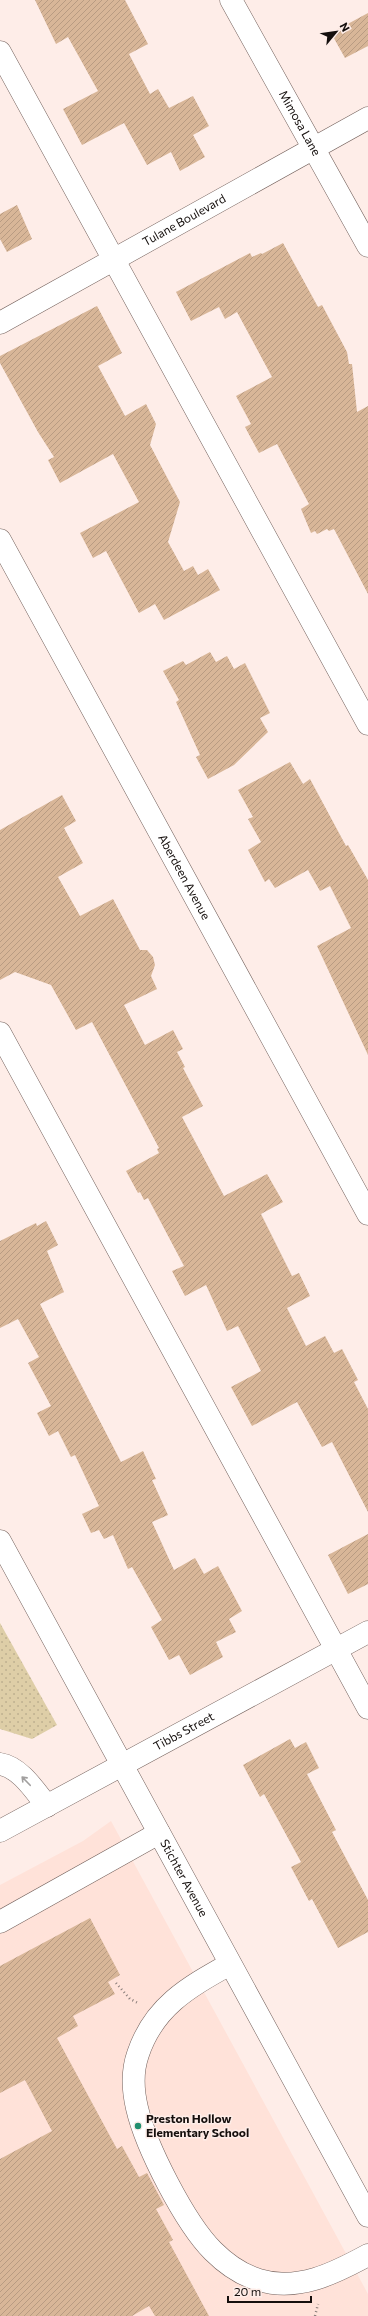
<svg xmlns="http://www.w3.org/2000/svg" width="368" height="2316" viewBox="0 0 368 2316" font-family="Commissioner,sans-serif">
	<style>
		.built { fill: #ffe2d9 }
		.park { fill: url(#park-dots) }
		.building { fill: url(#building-hatch) }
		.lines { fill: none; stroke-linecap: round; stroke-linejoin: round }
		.minor-casing { stroke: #75635e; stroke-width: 23 }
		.path { stroke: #887c79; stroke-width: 2.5; stroke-dasharray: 1 3; stroke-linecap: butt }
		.minor { stroke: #fff; stroke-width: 22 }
		.oneway { stroke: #a19f9e }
		.poi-dot { fill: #228f6f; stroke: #feede8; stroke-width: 1.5 }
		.labels { text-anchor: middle; stroke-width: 3; stroke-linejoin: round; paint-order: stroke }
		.street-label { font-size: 12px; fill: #150f0d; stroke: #feede8 }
		.poi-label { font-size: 12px; font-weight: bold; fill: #150f0d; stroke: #feede8; text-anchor: start }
	</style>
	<defs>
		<pattern id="park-dots" width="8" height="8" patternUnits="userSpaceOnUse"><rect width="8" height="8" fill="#decea7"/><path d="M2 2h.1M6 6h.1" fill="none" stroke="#beb08f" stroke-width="1.8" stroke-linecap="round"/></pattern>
		<pattern id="building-hatch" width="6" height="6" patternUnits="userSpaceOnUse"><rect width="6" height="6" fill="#d8b698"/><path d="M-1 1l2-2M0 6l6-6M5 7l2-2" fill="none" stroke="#b89b82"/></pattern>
	</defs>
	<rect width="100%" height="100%" fill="#feede8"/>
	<path class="built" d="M111 1821 368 2294V2316H0V1885L83 1841Z"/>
	<path class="park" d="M0 1623 57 1725 32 1739 0 1729Z"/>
	<path class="building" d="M35 0H125L148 44 129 54 150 94 158 89 169 108 193 96 209 126 193 135 205 157 180 171 171 152 147 165 124 123 82 145 63 109 98 91 68 37 56 44Z
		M368 13V46L345 58 331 33Z
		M17 205 32 239 7 252 0 239V214Z
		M283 243 318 307 322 305 347 352 349 364H352L357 412 368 406V594L334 529 329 531 327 529 317 534 315 531 311 533 301 509 309 504 277 444 259 453 245 427 251 424 236 396 272 377 237 312 225 319 219 307 191 321 176 292 250 253 252 257 261 253 262 254Z
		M97 306 122 353 98 366 125 416 146 404 156 424 150 445 180 502 168 542 184 571 193 566 198 575 208 569 220 590 164 620 155 604 139 613 106 551 93 558 80 533 139 502 113 454 60 483 48 460 54 457 38 432 0 363V356Z
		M210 652 216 662 227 656 234 669 245 663 270 713 260 718 268 732 234 765 208 779 196 757 200 755 176 702 179 700 163 671 183 661 186 665Z
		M290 762 303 784 310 779 346 846 348 845 368 880V1055L317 946 351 928 330 886 320 891 308 870 275 888 269 879 265 882 248 850 261 842 248 819 253 817 238 790Z
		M62 795 76 821 64 828 83 863 58 877 80 916 113 899 140 950H147L153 957 155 965 151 976 157 989 124 1005 145 1045 173 1030 183 1049 177 1052 185 1067 183 1068 203 1106 182 1117 224 1196 267 1174 283 1202 261 1214 292 1276 299 1273 310 1296 287 1308 306 1346 325 1336 334 1353 342 1349 358 1380 354 1382 368 1409V1512L332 1442 322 1447 297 1402 252 1426 231 1387 261 1371 238 1326 227 1331 206 1285 185 1296 172 1271 184 1266 148 1198 144 1200 140 1192 138 1193 126 1171 159 1153 157 1149 159 1148 92 1022 76 1030 51 985 15 972 0 980V830Z
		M46 1221 58 1245 47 1251 64 1292 40 1304 61 1346 121 1462 143 1451 156 1479 152 1480 168 1515 152 1522 174 1570 195 1558 204 1574 218 1566 242 1611 229 1619 236 1632 216 1642 223 1657 190 1675 179 1655 169 1660 151 1627 162 1620 132 1567 128 1569 113 1535 104 1539 99 1530 91 1533 82 1514 99 1506 75 1455 71 1457 58 1431 49 1436 37 1413 51 1406 28 1363 39 1357 18 1319 0 1328V1241L36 1223 37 1226Z
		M368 1534V1584L348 1594 328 1555Z
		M290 1739 295 1748 306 1742 319 1768 307 1774 336 1830 332 1832 368 1900V1932L338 1948 312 1899 309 1901 291 1867 301 1862 264 1794 260 1797 243 1765Z
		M90 1918 120 1975 108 1982 115 1994 73 2016 78 2026 57 2038 117 2149 122 2146 139 2177 147 2173 164 2205 156 2209 173 2240 169 2242 209 2316H155L149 2306 132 2316H0V2159L52 2131 25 2080 0 2093V1966Z"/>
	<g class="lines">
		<defs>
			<g id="minor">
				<path id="s1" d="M231 0 368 246"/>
				<path d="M0 52 368 724"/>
				<path id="s2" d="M0 323 368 118"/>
				<path id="s3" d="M0 540 368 1214"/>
				<path d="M0 1033 368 1708"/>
				<path id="s4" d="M0 1541 368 2216"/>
				<path d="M0 1764C20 1767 35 1791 47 1806"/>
				<path id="s5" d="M0 1831 368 1632"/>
				<path d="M0 1922 159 1833"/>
				<path d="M230 1964C189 1987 154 2006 138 2054 132 2071 133 2091 137 2108 146 2147 185 2223 213 2251 226 2264 242 2275 259 2280 298 2292 335 2273 368 2255"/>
			</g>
		</defs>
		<use href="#minor" class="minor-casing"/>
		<path class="path" d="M116 1983 130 1999 138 2003
			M315 2316 318 2304"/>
		<use href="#minor" class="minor"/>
	</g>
	<defs><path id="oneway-shaft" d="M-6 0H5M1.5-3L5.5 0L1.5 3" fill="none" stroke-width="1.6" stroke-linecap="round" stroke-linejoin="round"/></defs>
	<use class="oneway" href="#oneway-shaft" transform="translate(26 1781) rotate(-134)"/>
	<circle class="poi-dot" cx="138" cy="2126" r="4"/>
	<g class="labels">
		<g class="street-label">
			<text dy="4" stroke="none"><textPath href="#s1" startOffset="141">Mimosa Lane</textPath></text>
			<text dy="4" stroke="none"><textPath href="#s2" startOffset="211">Tulane Boulevard</textPath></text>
			<text dy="4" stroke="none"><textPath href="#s3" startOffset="384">Aberdeen Avenue</textPath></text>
			<text dy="4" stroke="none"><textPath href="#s5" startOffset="209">Tibbs Street</textPath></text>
			<text dy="4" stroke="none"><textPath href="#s4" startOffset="384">Stichter Avenue</textPath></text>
		</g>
		<g class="poi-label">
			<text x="146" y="2123">Preston Hollow<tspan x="146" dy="14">Elementary School</tspan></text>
		</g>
	</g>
	<g transform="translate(336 32) rotate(61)" stroke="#feede8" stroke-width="3" paint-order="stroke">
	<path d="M0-3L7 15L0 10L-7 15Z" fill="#150f0d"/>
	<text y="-6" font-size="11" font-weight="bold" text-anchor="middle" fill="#150f0d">N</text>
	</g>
	<path d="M228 2296v6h83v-6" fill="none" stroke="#150f0d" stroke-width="2"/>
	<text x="234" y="2296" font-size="12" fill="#150f0d" stroke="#feede8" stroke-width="3" paint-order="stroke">20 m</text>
</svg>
